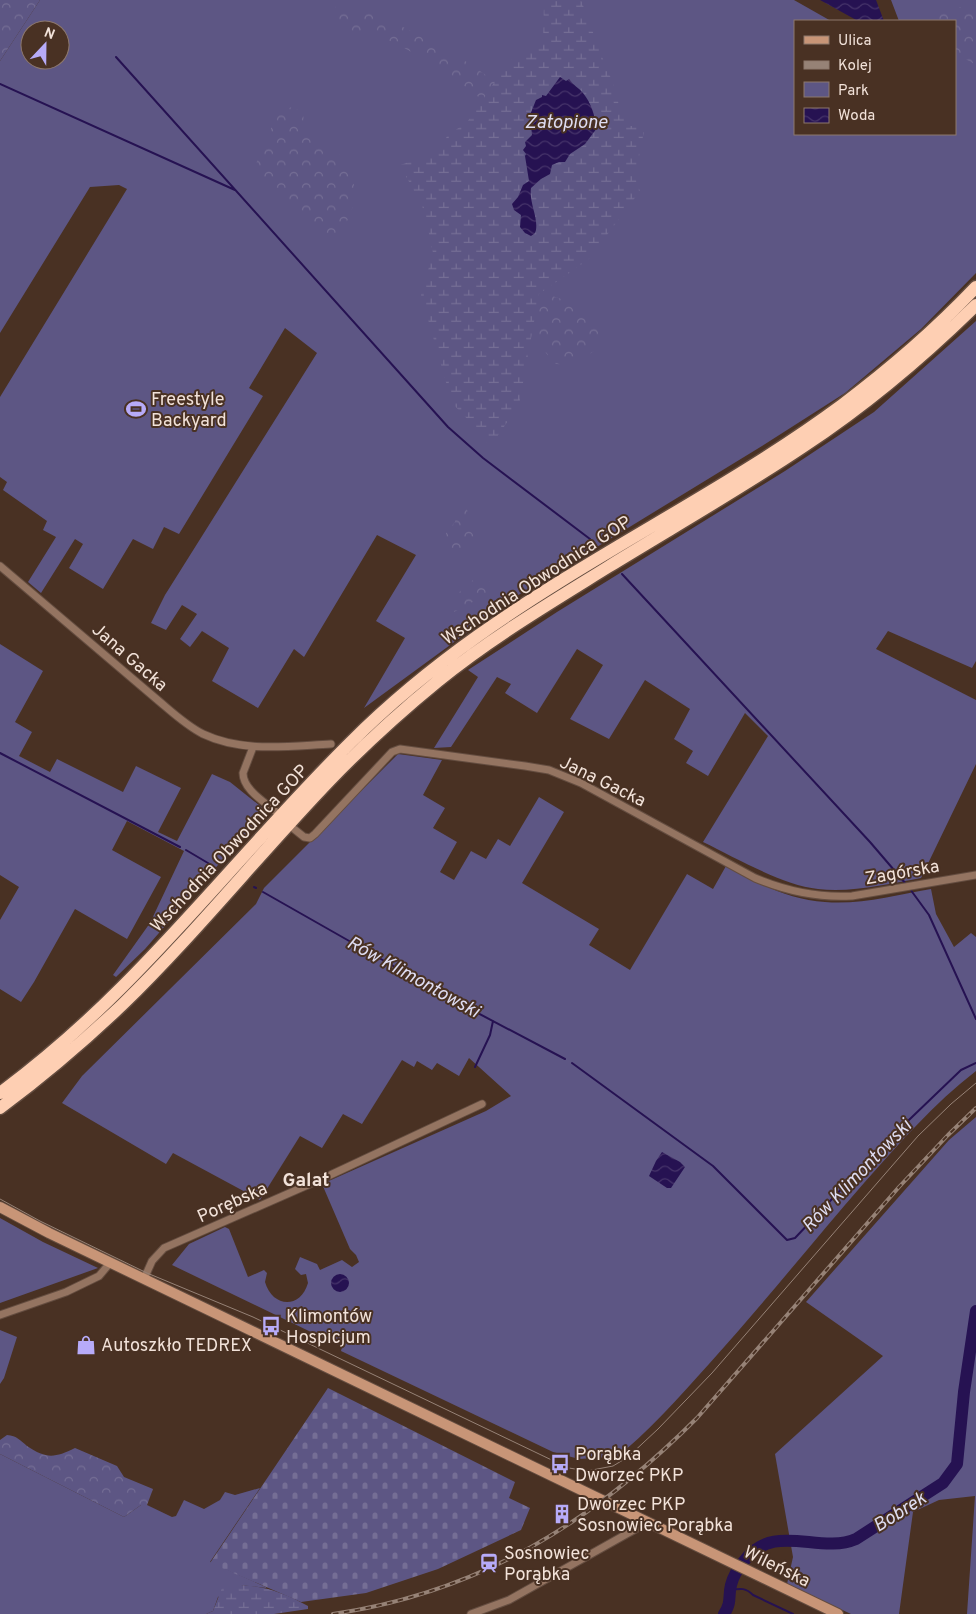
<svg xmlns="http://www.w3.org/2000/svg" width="976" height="1614" viewBox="0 0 976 1614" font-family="Overpass,sans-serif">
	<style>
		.green { fill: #5d5684; fill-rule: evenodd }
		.forest { fill: url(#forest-crowns) }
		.wetland { fill: url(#wetland-marsh) }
		.cemetery { fill: url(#cemetery-stones) }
		.water { fill: url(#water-waves) }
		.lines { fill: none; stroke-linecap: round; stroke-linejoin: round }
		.stream { stroke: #261252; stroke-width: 2 }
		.river { stroke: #261252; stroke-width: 12 }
		.street-casing { stroke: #644d40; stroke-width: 9 }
		.secondary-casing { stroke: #644d40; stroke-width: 12 }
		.highway-casing { stroke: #644d40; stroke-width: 15 }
		.street { stroke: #947461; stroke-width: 7 }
		.secondary { stroke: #c89577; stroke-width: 10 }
		.highway { stroke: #fecfb3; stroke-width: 12 }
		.tram { stroke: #968276; stroke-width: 1 }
		.rail-casing { stroke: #968276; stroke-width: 4 }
		.rail { stroke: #493123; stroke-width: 2; stroke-dasharray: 5.5; stroke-linecap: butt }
		.labels { text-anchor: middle; stroke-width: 4; stroke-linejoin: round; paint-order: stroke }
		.poi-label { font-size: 18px; fill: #f2e2d9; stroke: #493123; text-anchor: start }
		.street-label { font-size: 18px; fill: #f2e2d9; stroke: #493123 }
		.water-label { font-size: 19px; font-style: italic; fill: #dedcf1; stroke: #493123 }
		.neighbourhood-label { font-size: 19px; font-weight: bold; fill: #f2e2d9; stroke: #493123 }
	</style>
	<defs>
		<pattern id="forest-crowns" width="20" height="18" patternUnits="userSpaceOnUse" patternTransform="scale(1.25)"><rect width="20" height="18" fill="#5d5684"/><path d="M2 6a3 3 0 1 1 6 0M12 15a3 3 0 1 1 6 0" fill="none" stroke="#756e95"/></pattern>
		<pattern id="wetland-marsh" width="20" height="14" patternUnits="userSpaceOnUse" patternTransform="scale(1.25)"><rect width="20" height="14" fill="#5d5684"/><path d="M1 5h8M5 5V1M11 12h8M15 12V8" fill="none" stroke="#756e95"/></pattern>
		<pattern id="cemetery-stones" width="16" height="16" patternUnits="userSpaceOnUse" patternTransform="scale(1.25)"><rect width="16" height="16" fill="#5d5684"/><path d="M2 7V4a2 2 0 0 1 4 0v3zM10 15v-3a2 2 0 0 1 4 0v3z" fill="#756e95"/></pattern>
		<pattern id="water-waves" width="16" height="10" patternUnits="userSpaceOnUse" patternTransform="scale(1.25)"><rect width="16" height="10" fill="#261252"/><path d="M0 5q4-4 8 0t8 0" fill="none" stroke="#46346a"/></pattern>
	</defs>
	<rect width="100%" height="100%" fill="#493123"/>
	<path class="green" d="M40 0H794L831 21H795V134H955V21H899L891 0H976V273L921 329 845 393 762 446 520 594 364 708 405 638 376 621 416 555 377 535 304 657 294 649 258 708 212 681 229 648 202 631 190 647 180 639 197 614 182 605 166 630 151 623 165 595 317 353 285 328 249 388 263 396 179 534 164 527 153 549 133 539 103 589 69 568 83 544 75 539 41 593 28 582 56 537 43 530 47 521 3 490 7 482 0 477V397L127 189 119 185 90 187 0 333V61ZM30 30H60V60H30Z
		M976 321V661L972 668 888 631 876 649 976 700V764L921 878C888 884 851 893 818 889 782 885 736 858 703 842L768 736 745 713 708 776 686 763 693 751 674 739 690 709 645 680 609 739 570 719 603 665 577 649 537 713 505 693 511 684 497 677 451 747 434 748 478 677 468 670 557 612 785 471 874 412Z
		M0 644 43 671 15 722 32 732 19 756 50 772 57 759 123 792 136 766 181 788 158 832 177 841 212 774 230 782 269 813 231 850 145 949 116 977 113 975 150 923 184 851 127 821 112 850 161 877 127 939 75 909 34 982 21 1002 0 989V920L19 887 0 875Z
		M398 754 442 760 423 795 445 808 433 828 457 842 440 872 454 880 471 851 486 859 498 839 510 846 539 797 564 812 522 883 599 929 589 945 630 970 687 874 713 889 726 866C757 883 789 900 825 902 860 905 897 895 931 889L936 914 954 947 971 933 976 937V1071C934 1103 899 1144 864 1183 812 1243 762 1305 709 1364 678 1398 649 1432 613 1460L609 1457 579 1459 553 1452 341 1351 342 1347 172 1265 189 1244 225 1227 229 1229 248 1277 264 1270 267 1273 265 1282C272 1307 300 1310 308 1283L306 1274 301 1275 295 1269 300 1257 317 1264 320 1270 342 1260 352 1267 359 1262 356 1255 350 1249 322 1184 486 1111 511 1096 469 1058 459 1076 437 1063 432 1070 417 1061 414 1067 402 1060 362 1124 343 1114 322 1148 300 1136 260 1200 173 1153 166 1164 62 1103 82 1076 256 904 264 888Z
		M976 1117V1614H967L975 1496 939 1500 913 1512 899 1614H851L787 1584 793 1557 775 1454 883 1356 806 1302 949 1140Z
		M0 1218 43 1242 98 1268 0 1303Z
		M0 1330 17 1337 4 1378 0 1384Z
		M0 1454 124 1517 141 1505H147L172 1517 176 1516 184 1500 204 1509 220 1500 225 1492 235 1495 260 1488 210 1562 268 1588 239 1585 218 1597 213 1611 206 1614H0Z"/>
	<path class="forest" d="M0 0H40L0 61Z
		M336 6C374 10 406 28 439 46 466 61 487 73 508 95L486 103C467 87 447 74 426 61 413 53 399 44 385 39 365 31 349 38 334 16Z
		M962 7 976 9V65L955 53V21H928L935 12Z
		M292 107 303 112 304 123 312 143C321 147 341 153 347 160 357 172 356 209 347 221 344 226 338 231 333 235L313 231 309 225 284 198 262 183 255 166 278 112Z
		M548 295C562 298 590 310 598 322 600 326 601 333 602 337L594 351 572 365 556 364C535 344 535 329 539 302Z
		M457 505H463C472 515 474 523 475 536L462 553 455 555 447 546 446 533 455 522Z
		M481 578 490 582V589L480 598 454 612 456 598 465 583Z
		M7 1435C17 1436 20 1440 27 1446 46 1459 55 1458 75 1448L117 1466 124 1477 153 1489 147 1505H141L124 1517 0 1454V1440Z"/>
	<path class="wetland" d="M544 0H581L604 62 615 88 621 115 630 126H645L635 177 640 191 589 259 539 294 519 405 490 447 474 426 452 403 421 295 433 253 424 210 400 165 440 152 447 136 467 122 475 112 508 61 543 47Z
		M231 1585C260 1584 283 1592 308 1606V1609L274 1614H206L213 1611 222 1588Z"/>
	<path class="cemetery" d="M328 1388 515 1482 509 1498 530 1508 521 1530 438 1569 366 1593 301 1602 210 1563Z"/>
	<path class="water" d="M820 0H876L884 21H858Z
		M560 77 566 81 569 79C573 85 579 88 583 93 592 104 594 115 597 128L585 144 570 154 565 162H559L552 165 550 174 541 179 531 188C529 203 538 216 536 230 535 234 534 234 531 236L525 233 520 227 521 215 514 210 512 204 518 197 523 185 529 181 525 156 526 154 523 150 526 146 525 142 532 135 531 126 536 121 530 115 536 100 542 97V95L546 96Z
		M662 1152 680 1162 685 1167 671 1188H667L649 1176 656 1161Z
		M331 1283a9 9 0 1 1 18 0a9 9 0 1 1-18 0Z"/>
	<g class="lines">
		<path class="stream" d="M116 57 448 427 483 458 590 539
			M0 84 235 190
			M594 544 596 546
			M622 574 870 842 906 884
			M0 753 180 847
			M186 850 213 866
			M254 887 256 888
			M910 889 929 915 976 1019
			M263 892 453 1000 565 1059
			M572 1063 713 1166 787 1240 795 1238 886 1142 961 1070 976 1063
			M475 1067 490 1035 493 1021
			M731 1590C741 1588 746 1588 753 1595L793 1614"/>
		<path class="river" d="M724 1614C732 1602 728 1597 731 1585 733 1577 739 1567 744 1561 774 1521 819 1555 856 1539L943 1483 957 1464 964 1392 976 1311"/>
		<defs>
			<path id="street" d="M0 566 160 702C173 713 187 726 203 734 243 753 289 746 331 744
				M253 747 243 773C243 789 263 801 275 811
				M294 829 304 837 310 838 315 834 392 752 400 749 525 766 549 770 581 783 755 878C786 891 818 898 852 896L976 875
				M144 1279 152 1261 164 1248 326 1177 482 1104
				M0 1315 66 1292 99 1276 110 1263
				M471 1614 509 1600 648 1522"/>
			<path id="secondary" d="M0 1207 49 1233 838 1614"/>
			<path id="highway" d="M0 1093C43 1061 84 1025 122 987 201 908 271 821 351 742 390 703 434 667 479 635 596 552 727 490 842 405 890 369 935 330 976 287
				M0 1108C43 1076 83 1042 122 1005 195 934 259 854 330 780 364 745 400 712 438 681 491 638 550 603 608 567 673 527 740 489 804 446 866 405 923 357 976 305"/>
		</defs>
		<use href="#street" class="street-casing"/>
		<use href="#secondary" class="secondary-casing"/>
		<use href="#highway" class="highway-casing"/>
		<use href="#street" class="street"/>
		<use href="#secondary" class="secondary"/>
		<use href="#highway" class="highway"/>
		<path class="tram" d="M0 1199 40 1221 147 1273 253 1317 560 1464 569 1468 587 1471 613 1466 628 1457 658 1429 712 1373 918 1136 951 1104 976 1083"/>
		<defs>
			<path id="rail" d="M333 1614C481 1592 593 1522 697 1418L899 1187 948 1135 976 1108"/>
		</defs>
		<use href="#rail" class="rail-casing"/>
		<use href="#rail" class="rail"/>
	</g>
	<defs>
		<symbol id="stadium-bare" viewBox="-9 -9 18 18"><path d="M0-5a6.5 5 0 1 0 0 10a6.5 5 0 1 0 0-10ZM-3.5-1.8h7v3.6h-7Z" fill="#b7abf8" stroke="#493123" stroke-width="2.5" paint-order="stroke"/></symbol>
		<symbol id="bus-bare" viewBox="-9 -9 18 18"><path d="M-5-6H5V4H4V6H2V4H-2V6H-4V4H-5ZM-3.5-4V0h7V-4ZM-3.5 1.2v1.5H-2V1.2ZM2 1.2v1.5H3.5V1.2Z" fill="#b7abf8" stroke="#493123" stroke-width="2.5" paint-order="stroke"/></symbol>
		<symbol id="shop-bare" viewBox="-9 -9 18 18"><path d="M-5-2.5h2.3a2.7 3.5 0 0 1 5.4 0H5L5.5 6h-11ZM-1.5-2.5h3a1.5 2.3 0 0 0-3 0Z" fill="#b7abf8" stroke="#493123" stroke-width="2.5" paint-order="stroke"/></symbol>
		<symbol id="building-bare" viewBox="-9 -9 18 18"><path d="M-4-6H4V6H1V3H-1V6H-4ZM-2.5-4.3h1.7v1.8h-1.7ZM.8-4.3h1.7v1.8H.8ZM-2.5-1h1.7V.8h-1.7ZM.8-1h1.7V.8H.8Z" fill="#b7abf8" stroke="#493123" stroke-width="2.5" paint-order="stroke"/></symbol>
		<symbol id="station-bare" viewBox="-9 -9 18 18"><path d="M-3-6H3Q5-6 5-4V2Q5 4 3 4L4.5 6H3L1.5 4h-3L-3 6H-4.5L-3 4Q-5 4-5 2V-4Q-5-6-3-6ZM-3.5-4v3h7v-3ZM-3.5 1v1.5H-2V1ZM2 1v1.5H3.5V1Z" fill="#b7abf8" stroke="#493123" stroke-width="2.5" paint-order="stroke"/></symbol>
	</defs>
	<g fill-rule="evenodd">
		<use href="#stadium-bare" x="122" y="395" width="28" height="28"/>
		<use href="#bus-bare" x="257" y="1312" width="28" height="28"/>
		<use href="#shop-bare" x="72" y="1331" width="28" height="28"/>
		<use href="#bus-bare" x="546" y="1450" width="28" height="28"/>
		<use href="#building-bare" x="548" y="1500" width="28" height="28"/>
		<use href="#station-bare" x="475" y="1549" width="28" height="28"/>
	</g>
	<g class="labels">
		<g class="poi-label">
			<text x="151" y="405">Freestyle<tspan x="151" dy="21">Backyard</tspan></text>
			<text x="286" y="1322">Klimontów<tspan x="286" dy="21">Hospicjum</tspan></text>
			<text x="101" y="1351">Autoszkło TEDREX</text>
			<text x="575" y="1460">Porąbka<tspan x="575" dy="21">Dworzec PKP</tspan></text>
			<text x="577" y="1510">Dworzec PKP<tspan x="577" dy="21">Sosnowiec Porąbka</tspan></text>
			<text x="504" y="1559">Sosnowiec<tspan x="504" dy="21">Porąbka</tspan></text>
		</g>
		<g class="street-label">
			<text transform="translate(536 580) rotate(-33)" y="6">Wschodnia Obwodnica GOP</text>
			<text transform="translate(130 657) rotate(41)" y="6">Jana Gacka</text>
			<text transform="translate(603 781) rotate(26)" y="6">Jana Gacka</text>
			<text transform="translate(229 848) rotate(-47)" y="6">Wschodnia Obwodnica GOP</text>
			<text transform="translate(902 872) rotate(-10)" y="6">Zagórska</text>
			<text transform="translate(232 1202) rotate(-24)" y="6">Porębska</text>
			<text transform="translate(777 1566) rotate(26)" y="6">Wileńska</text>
		</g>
		<g class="water-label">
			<text x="566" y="128">Zatopione</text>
			<text transform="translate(414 976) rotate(29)" y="7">Rów Klimontowski</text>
			<text transform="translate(856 1175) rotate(-46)" y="7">Rów Klimontowski</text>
			<text transform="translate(899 1511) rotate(-32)" y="7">Bobrek</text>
		</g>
		<g class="neighbourhood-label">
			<text x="306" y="1186">Galat</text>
		</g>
	</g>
	<rect x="794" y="20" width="162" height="115" fill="#493123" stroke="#8d786c"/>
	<rect x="804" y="36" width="25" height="8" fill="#c89577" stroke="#8d786c"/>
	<text x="838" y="45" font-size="15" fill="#f2e2d9">Ulica</text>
	<rect x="804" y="61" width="25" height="8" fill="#968276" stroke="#8d786c"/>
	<text x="838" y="70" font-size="15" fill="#f2e2d9">Kolej</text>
	<rect x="804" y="82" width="25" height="15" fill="#5d5684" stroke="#8d786c"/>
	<text x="838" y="95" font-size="15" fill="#f2e2d9">Park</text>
	<rect x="804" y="108" width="25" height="15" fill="url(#water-waves)" stroke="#8d786c"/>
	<text x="838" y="120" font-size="15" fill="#f2e2d9">Woda</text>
	<g transform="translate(45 45) rotate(22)"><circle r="24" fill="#493123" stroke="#8d786c"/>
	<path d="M0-4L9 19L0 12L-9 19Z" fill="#b7abf8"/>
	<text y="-8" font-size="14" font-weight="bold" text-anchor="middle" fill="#f2e2d9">N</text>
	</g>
</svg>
